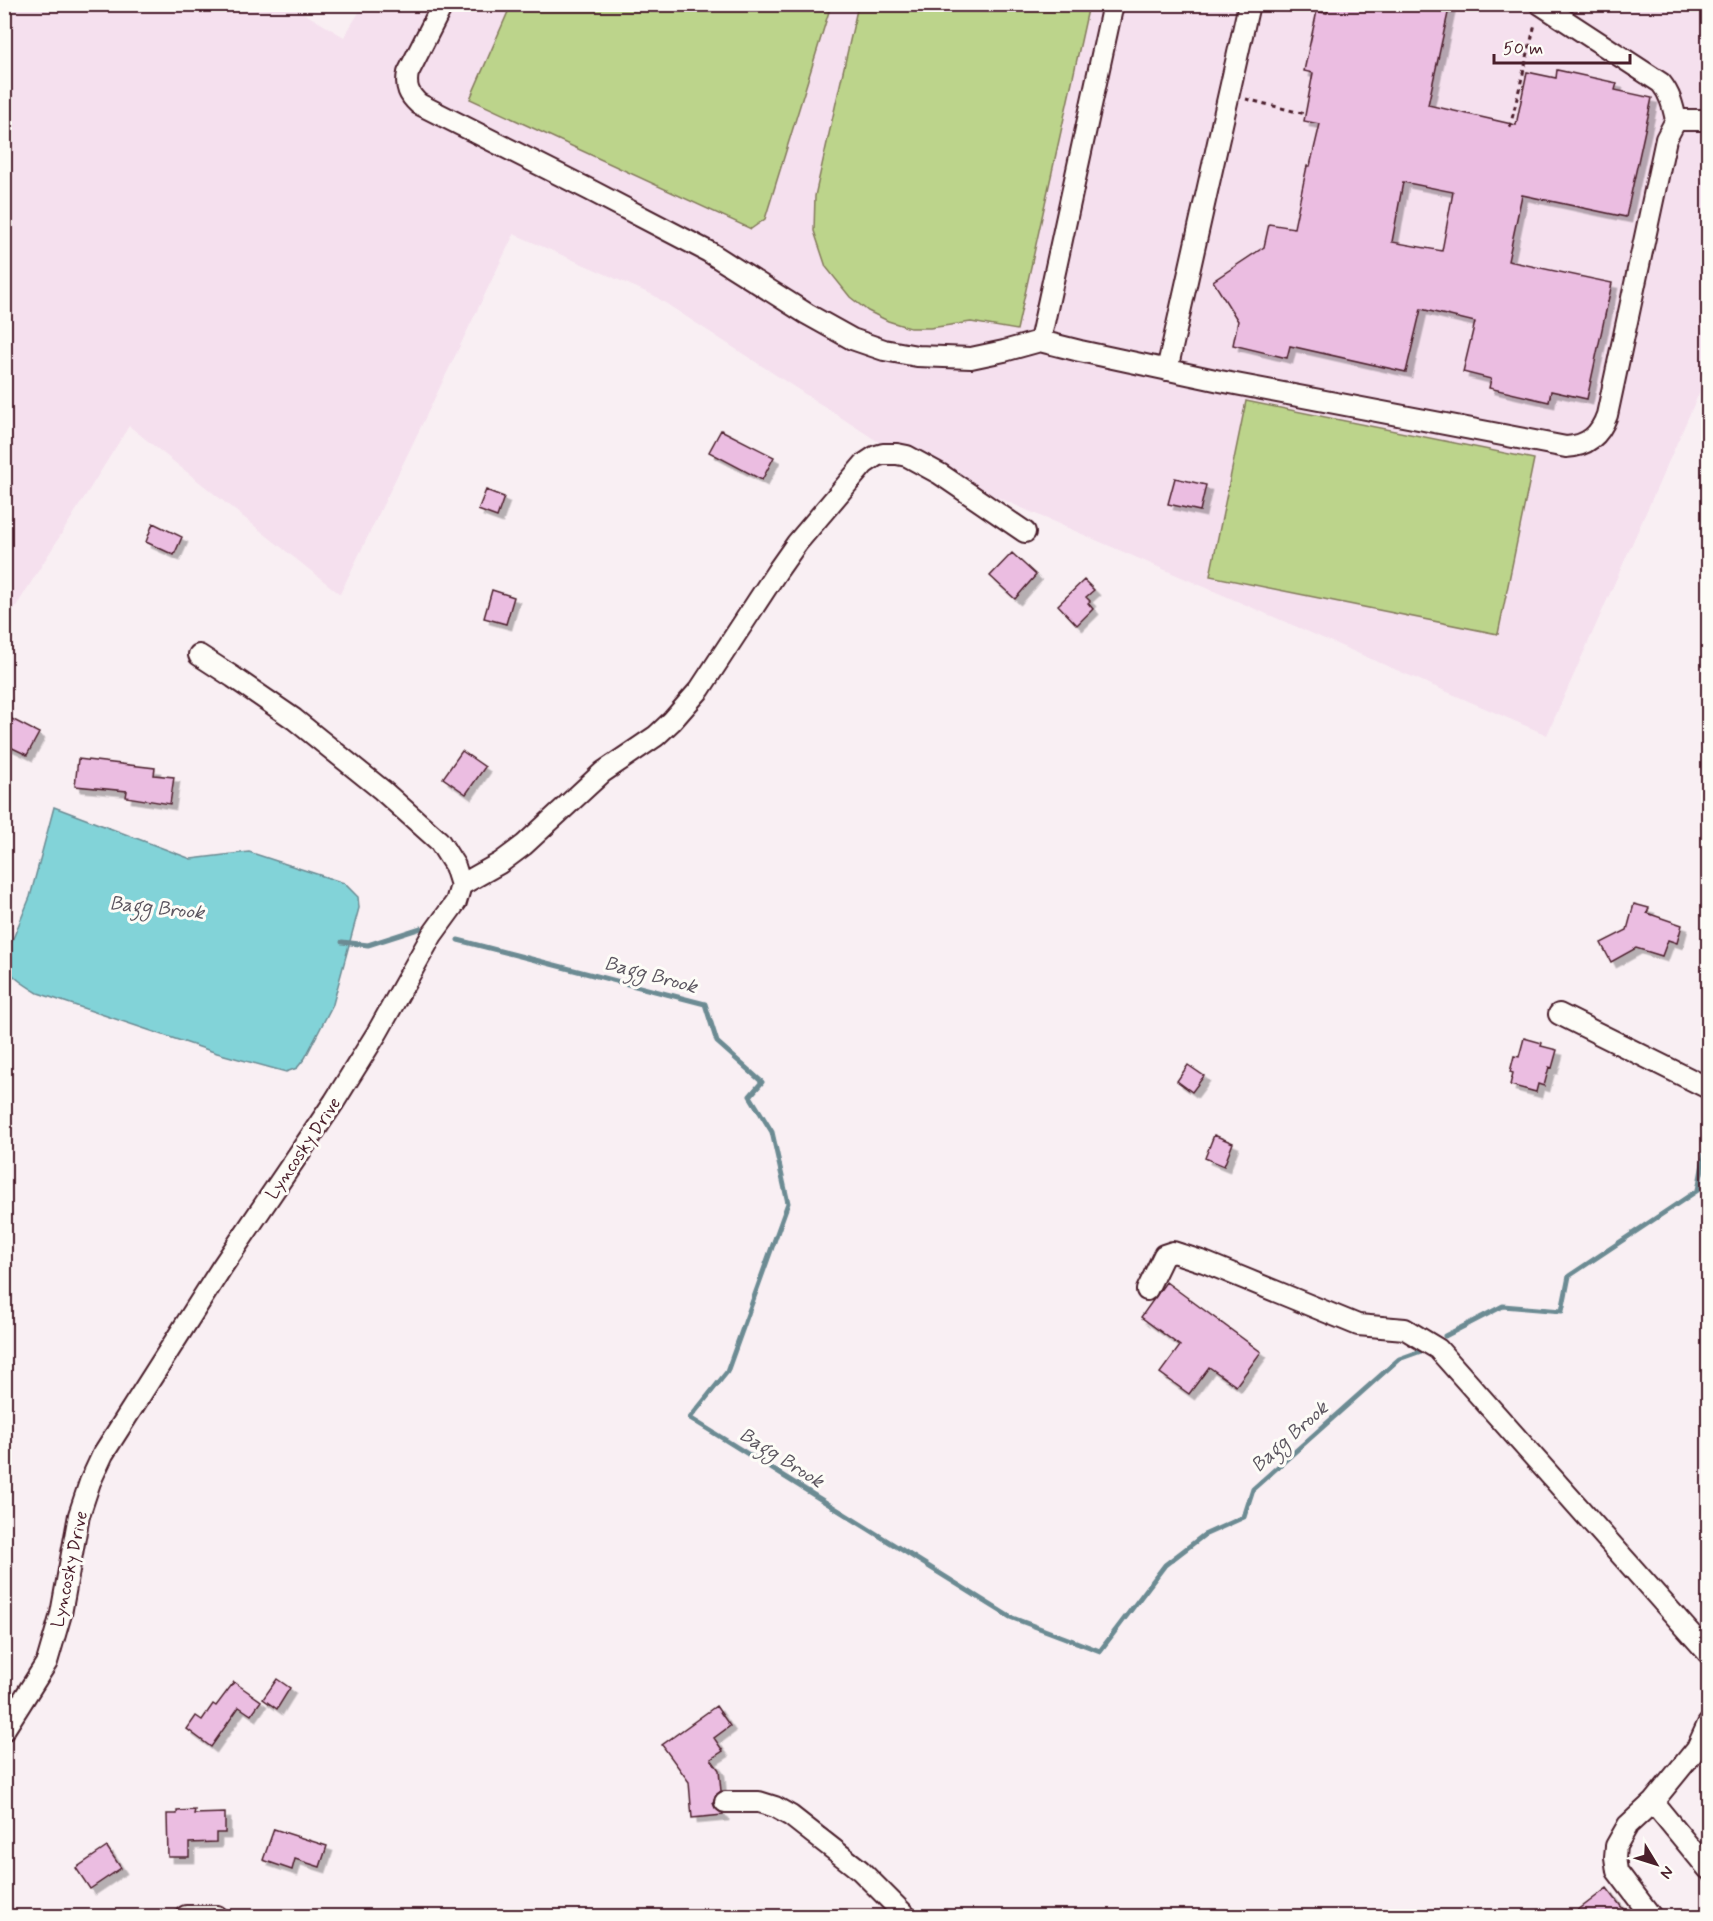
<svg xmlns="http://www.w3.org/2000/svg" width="1713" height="1921" viewBox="0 0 1713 1921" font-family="Mynerve,sans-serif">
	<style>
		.built { fill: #f5e0ee }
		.green { fill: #bcd48b; stroke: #837a5b; stroke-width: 1.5 }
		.water { fill: #82d3d8; stroke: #6c8b93; stroke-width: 1.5 }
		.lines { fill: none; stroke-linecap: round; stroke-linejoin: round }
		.stream { stroke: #6c8b93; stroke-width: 5 }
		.building { fill: #ebbde1; stroke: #4a1f2b; stroke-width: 1.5; fill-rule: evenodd; filter: url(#shadow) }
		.minor-casing { stroke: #4a1f2b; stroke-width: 24 }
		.path { stroke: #4a1f2b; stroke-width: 3; stroke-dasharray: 4.5 4.5; stroke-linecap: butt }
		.minor { stroke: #fdfcf7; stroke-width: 20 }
		.labels { text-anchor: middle; stroke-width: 6; stroke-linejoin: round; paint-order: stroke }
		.street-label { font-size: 18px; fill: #4a1f2b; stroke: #fdfcf7 }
		.water-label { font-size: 20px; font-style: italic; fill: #5b555f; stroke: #fdfcf7 }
	</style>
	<defs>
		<filter id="shadow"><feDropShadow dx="5.5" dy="5.5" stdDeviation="0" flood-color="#0004"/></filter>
	</defs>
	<rect width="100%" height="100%" fill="#f9eff3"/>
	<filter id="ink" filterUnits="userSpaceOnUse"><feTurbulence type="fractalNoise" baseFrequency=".0167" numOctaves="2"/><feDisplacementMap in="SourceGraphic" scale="12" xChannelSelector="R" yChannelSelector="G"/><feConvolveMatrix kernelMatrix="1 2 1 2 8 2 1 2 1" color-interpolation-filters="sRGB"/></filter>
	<g filter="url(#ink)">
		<path class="built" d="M364 4 1708 5V373L1547 735 897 454 653 295 514 234 340 594 129 426 5 624V5H290L344 37Z"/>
		<path class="green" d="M511 5H831L765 219 751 229 470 99Z
			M858 5H1089L1017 330 971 322 930 328H910L888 321 868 311 850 297 826 267 814 231 815 196Z
			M1246 401 1534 459 1498 634 1210 576Z"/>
		<path class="water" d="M54 807 191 859 249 852 344 883 358 897 359 908 333 1004 305 1058 297 1068 286 1072 217 1053 38 993C24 984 7 976 5 958L30 897Z"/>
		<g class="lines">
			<path class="stream" d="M458 940 705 1004 717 1042 762 1082 750 1096 772 1132 788 1203 727 1372 690 1418 1010 1617 1100 1651 1165 1565 1204 1535 1244 1517 1253 1489 1399 1359 1424 1350
				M342 942 368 945 421 928
				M1445 1336 1503 1306 1562 1311 1569 1276 1698 1190 1706 1147 1708 1148"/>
		</g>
		<path class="building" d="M1329 4H1450L1428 105 1516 125 1527 72 1556 78 1557 70 1617 83 1615 90 1652 98 1626 217 1522 195 1508 261 1612 283 1587 399 1551 391 1549 402 1489 388 1491 379 1463 372 1475 322 1421 309 1406 372 1290 346 1287 358 1233 345 1238 321 1213 281 1264 247 1269 224 1294 228 1307 166H1310L1320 124 1304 121 1313 73 1304 71 1317 11 1327 13ZM1403 182 1453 192 1442 251 1392 242Z
			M721 430 774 457 762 480 709 452Z
			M1175 478 1206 485 1200 511 1168 504Z
			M486 490 504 497 497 517 478 510Z
			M153 523 182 537 174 555 146 542Z
			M1012 553 1036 575 1015 599 990 576Z
			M1084 580 1094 590 1086 597 1090 601 1088 603 1093 609 1077 625 1058 605Z
			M492 590 514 597 506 624 484 618Z
			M4 715 39 733 27 755 4 744Z
			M462 751 485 767 466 794 443 778Z
			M78 759 155 768 154 775 174 777 170 804 126 797 127 791 75 786Z
			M1634 904 1649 908 1647 913 1682 925 1677 943 1668 940 1662 956 1636 948 1611 962 1601 943 1627 930Z
			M1524 1038 1542 1043 1541 1046 1557 1050 1552 1068 1549 1067 1544 1086 1538 1084 1536 1092 1510 1085 1513 1073 1510 1072 1514 1056 1519 1057Z
			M1188 1065 1204 1076 1192 1092 1177 1081Z
			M1214 1135 1233 1143 1224 1166 1205 1158Z
			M1166 1282 1261 1352 1236 1386 1209 1367 1189 1394 1160 1373 1180 1346 1141 1317Z
			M277 1679 290 1688 277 1709 263 1699Z
			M234 1682 261 1701 251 1715 239 1707 211 1747 187 1729 196 1716 202 1720 213 1704 216 1706Z
			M716 1706 730 1726 714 1738 723 1751 711 1759 719 1770 721 1791 715 1796 713 1803 715 1808 723 1813V1815L692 1818 689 1782 662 1745Z
			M195 1810 194 1814 225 1813V1833H216V1842L189 1843V1857H168L167 1814H177V1811Z
			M274 1829 327 1846 320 1867 295 1859 292 1870 263 1860Z
			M107 1847 121 1868 90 1889 76 1868Z
			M1607 1888 1629 1917H1569Z"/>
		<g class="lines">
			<defs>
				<path id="minor" d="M443 4 408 73C405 87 409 95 419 104L590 190 709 252 807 314 852 339 884 350 917 356 971 358 1004 351 1040 341 1080 351 1220 381 1566 447C1588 446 1600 435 1607 415L1666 139 1676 120
					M1540 4 1661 83C1670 94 1673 106 1676 120
					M1676 120H1708
					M1040 341 1113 4
					M1167 370 1249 4
					M461 885 500 863 524 845 603 772 656 736 672 721 700 689 778 570 797 543 864 464 876 456 883 454H897L907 456 940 474 1025 532
					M1559 1014 1708 1088
					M1147 1290 1164 1255 1173 1252 1204 1262 1358 1325 1405 1329 1438 1349 1708 1653
					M4 1730 47 1662 61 1614 79 1515 90 1482 103 1454 222 1267 334 1102 377 1033 432 935 456 902 461 885 455 866 439 841 382 790 294 719 233 677 199 655
					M725 1802H759L775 1807 791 1816 860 1870 906 1916
					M1653 1802 1708 1869
					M186 1916H217
					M1651 1916 1617 1871 1615 1857 1616 1846 1628 1825 1653 1802 1697 1748 1708 1724"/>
			</defs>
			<use href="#minor" class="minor-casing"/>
			<path class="path" d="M1293 4 1327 13
				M1246 99 1305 114
				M1510 127 1535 24"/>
			<use href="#minor" class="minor"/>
		</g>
	</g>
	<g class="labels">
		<g class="street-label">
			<text transform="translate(303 1148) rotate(-56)" y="6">Lyncosky Drive</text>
			<text transform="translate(69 1569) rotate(-78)" y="6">Lyncosky Drive</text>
		</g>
		<g class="water-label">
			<text transform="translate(157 907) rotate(6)" y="7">Bagg Brook</text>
			<text transform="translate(651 974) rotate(15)" y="7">Bagg Brook</text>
			<text transform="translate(1289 1436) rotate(-42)" y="7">Bagg Brook</text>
			<text transform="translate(782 1457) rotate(32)" y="7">Bagg Brook</text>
		</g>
	</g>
	<rect width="1713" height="1921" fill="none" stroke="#fdfcf7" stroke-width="24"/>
	<rect x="12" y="12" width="1689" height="1897" fill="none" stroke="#4a1f2b" stroke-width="2" filter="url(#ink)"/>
	<g transform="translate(1656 1864) rotate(128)" stroke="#fdfcf7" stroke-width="4.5" paint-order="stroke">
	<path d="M0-4.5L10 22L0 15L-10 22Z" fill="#4a1f2b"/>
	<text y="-9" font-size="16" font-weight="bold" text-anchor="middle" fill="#4a1f2b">N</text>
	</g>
	<path d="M1494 54v9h136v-9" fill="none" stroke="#4a1f2b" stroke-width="3"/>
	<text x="1503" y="54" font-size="18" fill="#4a1f2b" stroke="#fdfcf7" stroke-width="4.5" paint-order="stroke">50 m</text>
</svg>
